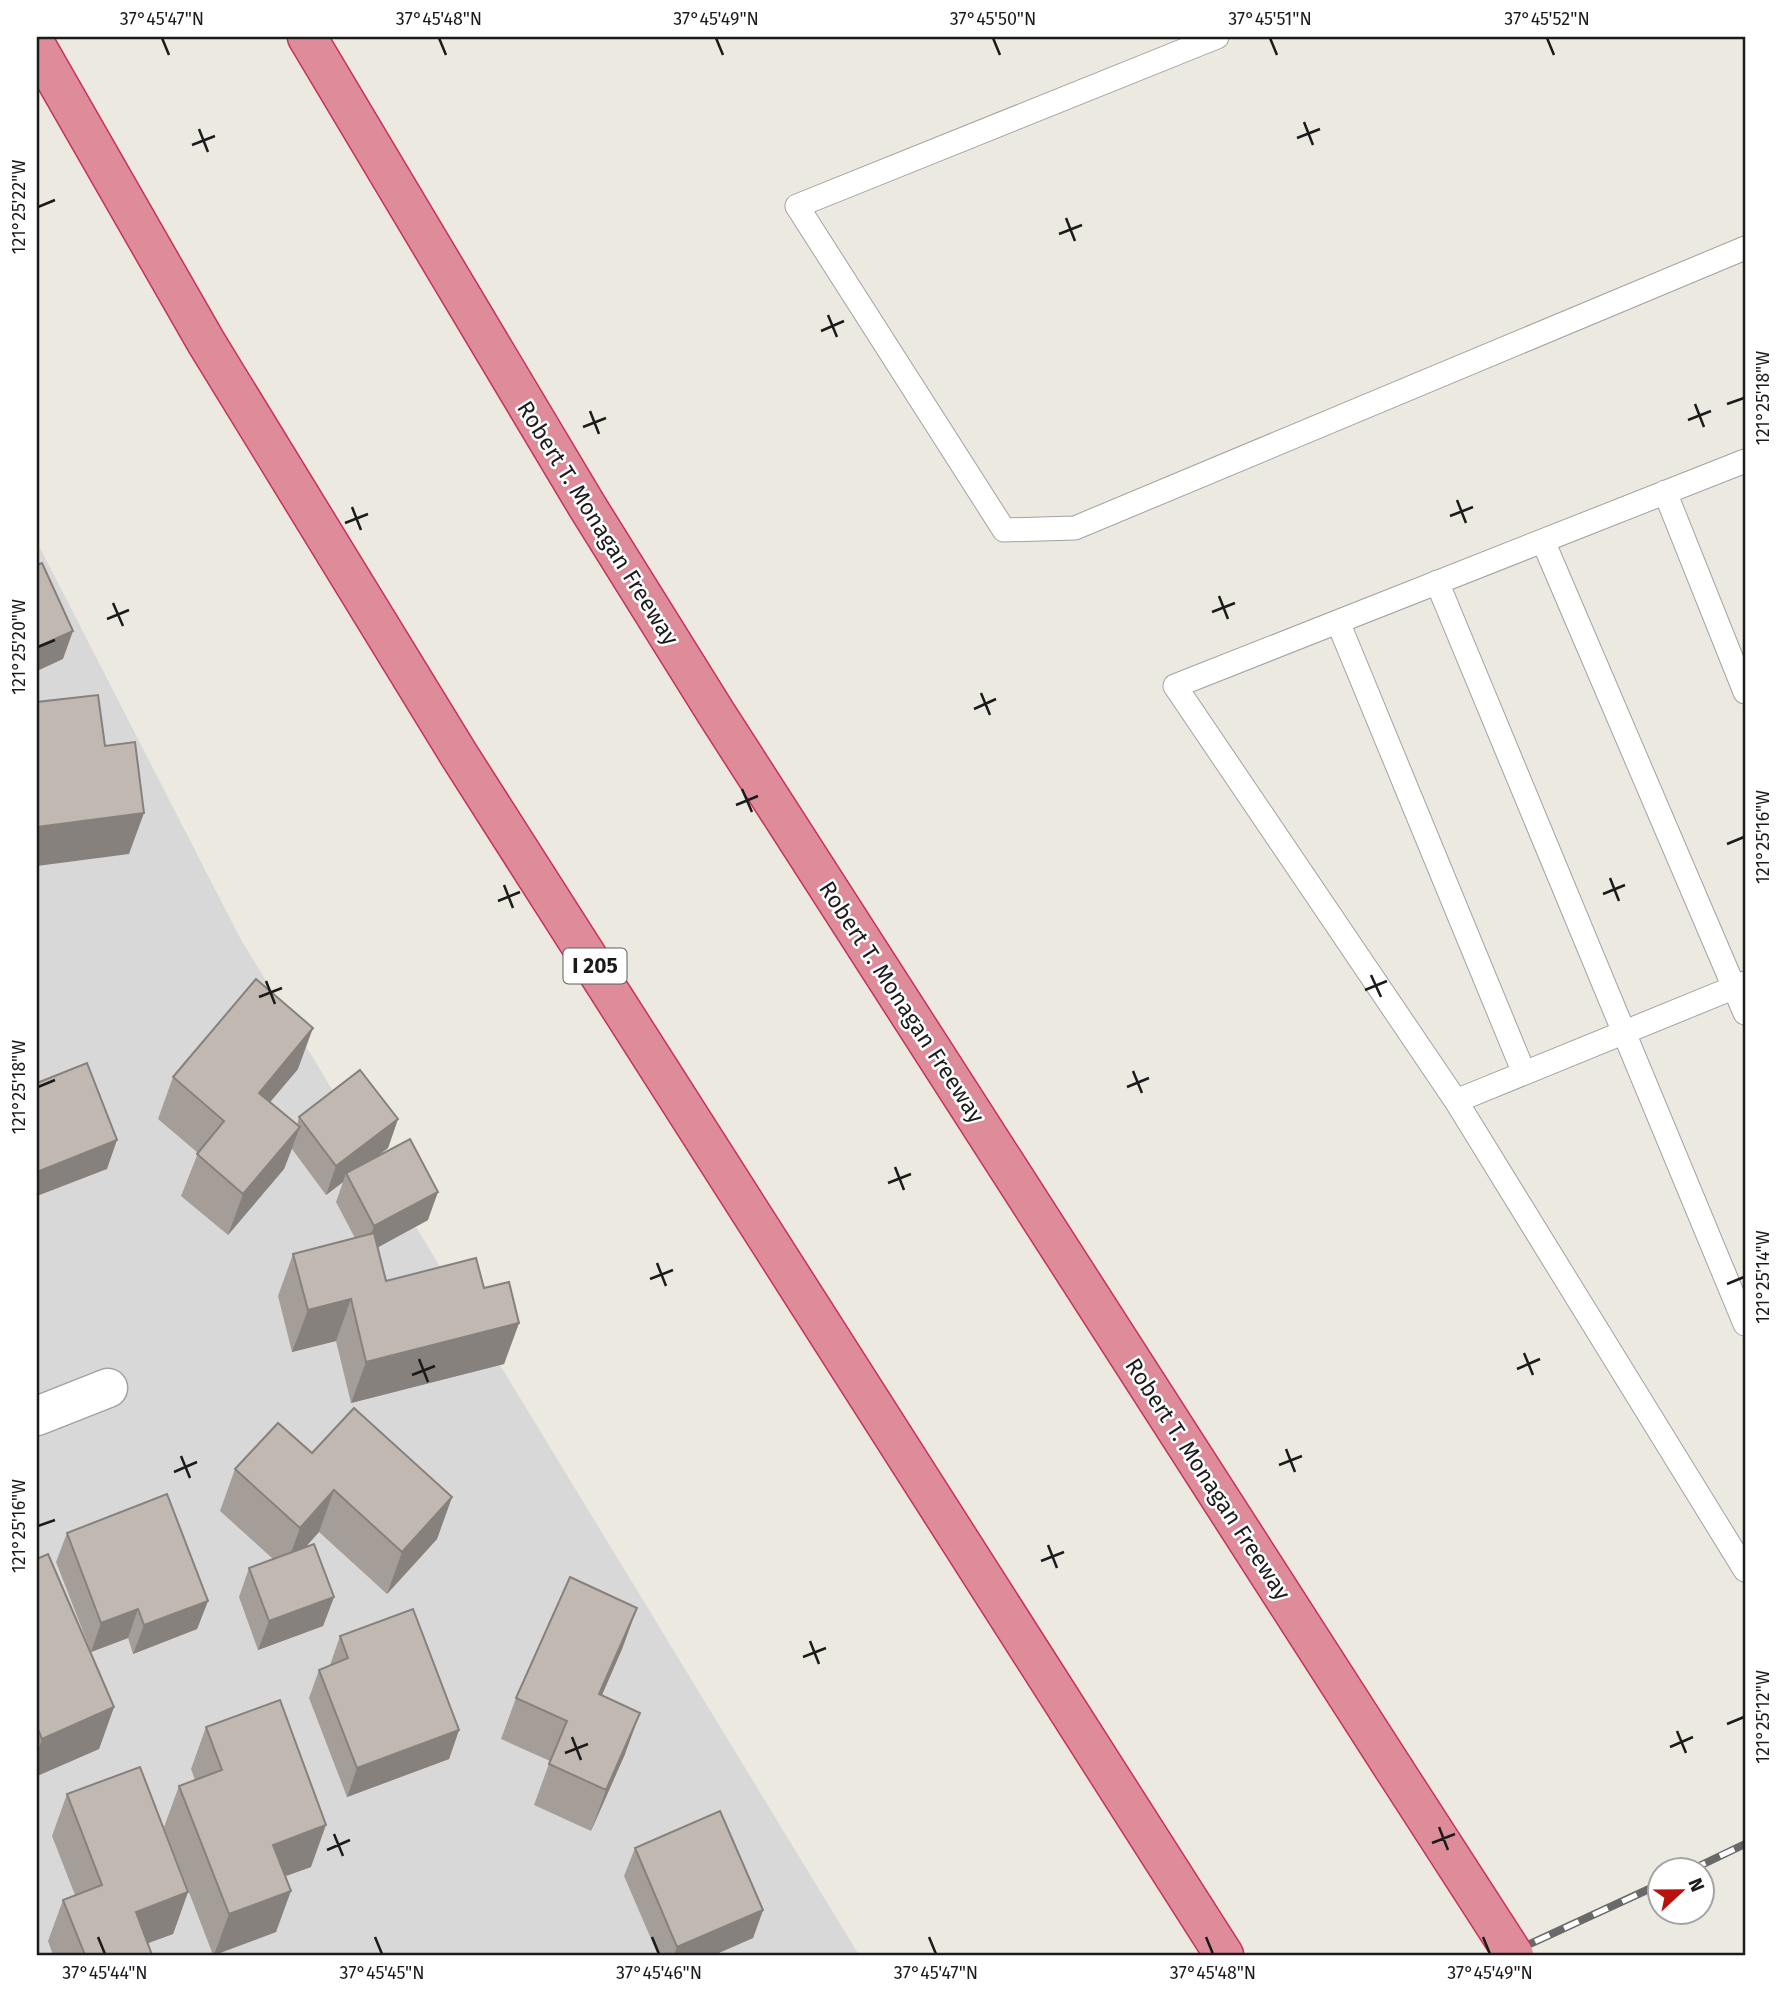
<svg xmlns="http://www.w3.org/2000/svg" width="1782" height="1992" viewBox="0 0 1782 1992" font-family="'Fira Sans',sans-serif">
	<style>
		.residential { fill: #d9d8d8 }
		.lines { fill: none; stroke-linecap: round; stroke-linejoin: round }
		.lane-casing { stroke: #a2a2a2; stroke-width: 25 }
		.street-casing { stroke: #a2a2a2; stroke-width: 41 }
		.highway-casing { stroke: #c92f5f; stroke-width: 41 }
		.lane { stroke: #fff; stroke-width: 23 }
		.street { stroke: #fff; stroke-width: 38 }
		.highway { stroke: #df8c9a; stroke-width: 38 }
		.rail-casing { stroke: #696969; stroke-width: 8 }
		.rail { stroke: #fff; stroke-width: 5; stroke-dasharray: 16; stroke-linecap: butt }
		.highway-bridge-casing { stroke: #c92f5f; stroke-width: 41; stroke-linecap: butt }
		.highway-bridge { stroke: #df8c9a; stroke-width: 38 }
		.wall { fill: #a59e98 }
		.shaded-wall { fill: #86817c }
		.building { fill: #c0b8b1; stroke: #86817c; stroke-width: 2 }
		.ticks { fill: none; stroke: #1b1b1b; stroke-width: 2.5 }
		.labels { text-anchor: middle; stroke-width: 5; stroke-linejoin: round; paint-order: stroke }
		.shield { fill: #fff; stroke: #5f5f5f; stroke-width: 2 }
		.shield-label { font-size: 21px; font-weight: bold; fill: #1b1b1b }
		.street-label { font-size: 23px; fill: #1b1b1b; stroke: #fff }
		.neatline { fill: none; stroke: #1b1b1b; stroke-width: 2.5 }
		.ticks-label { font-size: 18px; text-anchor: middle; fill: #1b1b1b }
	</style>
	<rect width="100%" height="100%" fill="#ece9e1"/>
	<path class="residential" d="M37 542 240 938 859 1955H37Z"/>
	<g class="lines">
		<defs>
			<path id="lane" d="M1217 37 797 206 1004 530 1075 528 1745 248
				M1745 461 1175 686 1456 1101 1745 983
				M1665 492 1745 692
				M1543 541 1745 1013
				M1437 582 1745 1324
				M1338 622 1524 1073
				M1456 1101 1745 1570"/>
			<path id="street" d="M37 1416 108 1388"/>
			<path id="highway" d="M307 37 587 506 716 713 1394 1769
				M37 47 206 342 459 755 1224 1955"/>
		</defs>
		<use href="#lane" class="lane-casing"/>
		<use href="#street" class="street-casing"/>
		<use href="#highway" class="highway-casing"/>
		<use href="#lane" class="lane"/>
		<use href="#street" class="street"/>
		<use href="#highway" class="highway"/>
		<defs>
			<path id="rail" d="M1691 1870 1745 1844
				M1506 1955 1660 1884"/>
		</defs>
		<use href="#rail" class="rail-casing"/>
		<use href="#rail" class="rail"/>
		<defs>
			<path id="highway-bridge" d="M1394 1769 1514 1955"/>
		</defs>
		<use href="#highway-bridge" class="highway-bridge-casing"/>
		<use href="#highway-bridge" class="highway-bridge"/>
	</g>
	<path class="wall" d="M298 1069 270 1102 297 1125 299 1117 398 1119 388 1148 373 1159 428 1220 378 1247 386 1281 484 1288 519 1323 504 1364 351 1403 336 1341 292 1352 278 1296 293 1254 355 1238 336 1202 343 1182 326 1195 292 1149 284 1169 228 1235 181 1196 198 1153 158 1119 173 1077Z
		M312 1453 452 1497 437 1539 387 1594 319 1532 305 1548 334 1597 323 1626 258 1650 239 1597 249 1568 273 1559 220 1511 235 1469Z
		M67 1533 208 1601 197 1629 133 1654 128 1638 91 1652 56 1562Z
		M37 1559 114 1707 99 1749 37 1776Z
		M637 1608 622 1649 602 1695 625 1754 591 1831 534 1805 550 1761 501 1739 516 1698Z
		M340 1636 459 1730 449 1759 347 1797 309 1698 319 1670 330 1665Z
		M206 1727 311 1867 285 1876 276 1932 215 1955H213L164 1827 179 1786 195 1780 191 1769Z
		M67 1794 188 1892 173 1934 148 1943 152 1955H53L48 1941 63 1900 75 1895 52 1836Z
		M635 1848 763 1910 753 1938 714 1955H658L624 1876Z"/>
	<path class="shaded-wall" d="M73 631 63 659 37 671V647Z
		M144 813 129 854 37 866V827Z
		M313 1028 298 1069 243 1134 259 1093Z
		M398 1119 388 1148 348 1178 346 1173 343 1182 326 1195 336 1166Z
		M300 1127 284 1169 228 1235 243 1194Z
		M117 1140 107 1169 37 1196V1172Z
		M438 1192 428 1220 364 1255 374 1226Z
		M351 1299 336 1341 292 1352 308 1310Z
		M519 1323 504 1364 351 1403 366 1362Z
		M334 1490 319 1532 285 1569 300 1528Z
		M452 1497 437 1539 387 1594 402 1552Z
		M334 1597 323 1626 258 1650 269 1621Z
		M208 1601 197 1629 133 1654 144 1625Z
		M637 1608 622 1649 584 1736 599 1694Z
		M138 1609 128 1638 91 1652 101 1623Z
		M114 1707 99 1749 37 1776V1753L42 1739Z
		M640 1713 625 1754 591 1831 606 1790Z
		M459 1730 449 1759 347 1797 357 1768Z
		M326 1825 311 1867 258 1886 273 1845Z
		M291 1891 276 1932 214 1955 229 1914Z
		M188 1892 173 1934 121 1953 136 1912Z
		M763 1910 753 1938 714 1955H674L677 1947Z"/>
	<path class="building" d="M42 563 73 631 37 647V565Z
		M98 695 105 746 135 742 144 813 37 827V702Z
		M256 979 313 1028 259 1093 300 1127 243 1194 197 1154 224 1121 173 1077Z
		M87 1063 117 1140 37 1172V1083Z
		M360 1070 398 1119 336 1166 299 1117Z
		M410 1139 438 1192 374 1226 346 1173Z
		M374 1233 386 1281 476 1258 484 1288 509 1282 519 1323 366 1362 351 1299 308 1310 293 1254Z
		M354 1408 452 1497 402 1552 334 1490 300 1528 235 1469 278 1423 312 1453Z
		M167 1494 208 1601 144 1625 138 1609 101 1623 67 1533Z
		M314 1544 334 1597 269 1621 249 1568Z
		M48 1554 114 1707 42 1739 37 1727V1559Z
		M570 1577 637 1608 599 1694 640 1713 606 1790 549 1764 567 1721 516 1698Z
		M413 1609 459 1730 357 1768 319 1670 348 1658 340 1636Z
		M280 1700 326 1825 273 1845 291 1891 229 1914 179 1786 222 1770 206 1727Z
		M140 1767 188 1892 136 1912 152 1955H85L63 1900 102 1885 67 1794Z
		M720 1811 763 1910 677 1947 635 1848Z"/>
	<path class="ticks" d="M162 38 169 55M439 38 446 55M716 38 723 55M993 38 1000 55M1270 38 1277 55M1547 38 1554 55M1304 122 1313 145M199 129 208 152M1297 138 1320 129M192 145 215 136M38 207 55 200M1066 218 1075 241M1059 234 1082 225M828 315 837 337M821 331 844 321M1695 404 1704 427M1727 404 1744 398M590 411 599 434M1688 420 1711 411M583 427 606 418M1457 500 1466 523M352 507 361 530M1450 516 1473 507M345 523 368 514M1219 596 1228 619M113 603 123 626M1212 612 1235 603M107 619 129 610M38 647 55 640M981 693 990 715M974 709 996 699M742 789 752 812M736 805 758 796M1727 844 1744 837M1610 878 1619 901M504 885 513 908M1603 894 1625 885M498 901 520 892M1371 975 1381 997M266 981 275 1004M1365 990 1387 981M259 997 282 988M1133 1071 1142 1093M38 1087 55 1080M1127 1087 1149 1078M895 1167 904 1190M888 1183 911 1174M657 1263 666 1286M650 1279 673 1270M1727 1284 1744 1277M1524 1353 1533 1375M419 1359 428 1382M1517 1369 1540 1359M412 1375 435 1366M1286 1449 1295 1472M181 1456 190 1478M1279 1465 1302 1456M174 1472 197 1462M38 1526 55 1520M1048 1545 1057 1568M1041 1561 1064 1552M810 1641 819 1664M803 1657 826 1648M1727 1724 1744 1717M1677 1731 1686 1753M572 1737 581 1760M1670 1747 1693 1737M565 1753 588 1744M1439 1827 1448 1850M334 1834 343 1856M1432 1843 1455 1834M327 1850 350 1840M98 1937 105 1954M375 1937 382 1954M652 1937 659 1954M929 1937 936 1954M1206 1937 1213 1954M1483 1937 1490 1954"/>
	<g class="labels">
		<rect class="shield" x="563.5" y="948.5" width="63" height="35" rx="5"/>
		<g class="shield-label">
			<text x="595" y="973">I 205</text>
		</g>
		<g class="street-label">
			<text transform="translate(598 523) rotate(58)" y="8">Robert T. Monagan Freeway</text>
			<text transform="translate(902 1002) rotate(57)" y="8">Robert T. Monagan Freeway</text>
			<text transform="translate(1208 1479) rotate(57)" y="8">Robert T. Monagan Freeway</text>
		</g>
	</g>
	<rect width="1782" height="1992" fill="none" stroke="#ffffff" stroke-width="77"/>
	<g transform="translate(1681 1891) rotate(68)"><circle r="33" fill="#ffffff" stroke="#a4a4a4" stroke-width="2"/>
	<path d="M0-5L12 26L0 18L-12 26Z" fill="#b9120d"/>
	<text y="-10" font-size="19" font-weight="bold" text-anchor="middle" fill="#1b1b1b">N</text>
	</g>
	<rect x="38" y="38" width="1706" height="1916" class="neatline"/>
	<g class="ticks-label">
		<text x="162" y="25">37°45'47"N</text>
		<text x="439" y="25">37°45'48"N</text>
		<text x="716" y="25">37°45'49"N</text>
		<text x="993" y="25">37°45'50"N</text>
		<text x="1270" y="25">37°45'51"N</text>
		<text x="1547" y="25">37°45'52"N</text>
		<text transform="translate(19 207) rotate(-90)" y="6">121°25'22"W</text>
		<text transform="translate(1763 398) rotate(-90)" y="6">121°25'18"W</text>
		<text transform="translate(19 647) rotate(-90)" y="6">121°25'20"W</text>
		<text transform="translate(1763 837) rotate(-90)" y="6">121°25'16"W</text>
		<text transform="translate(19 1087) rotate(-90)" y="6">121°25'18"W</text>
		<text transform="translate(1763 1277) rotate(-90)" y="6">121°25'14"W</text>
		<text transform="translate(19 1526) rotate(-90)" y="6">121°25'16"W</text>
		<text transform="translate(1763 1717) rotate(-90)" y="6">121°25'12"W</text>
		<text x="105" y="1979">37°45'44"N</text>
		<text x="382" y="1979">37°45'45"N</text>
		<text x="659" y="1979">37°45'46"N</text>
		<text x="936" y="1979">37°45'47"N</text>
		<text x="1213" y="1979">37°45'48"N</text>
		<text x="1490" y="1979">37°45'49"N</text>
	</g>
</svg>
